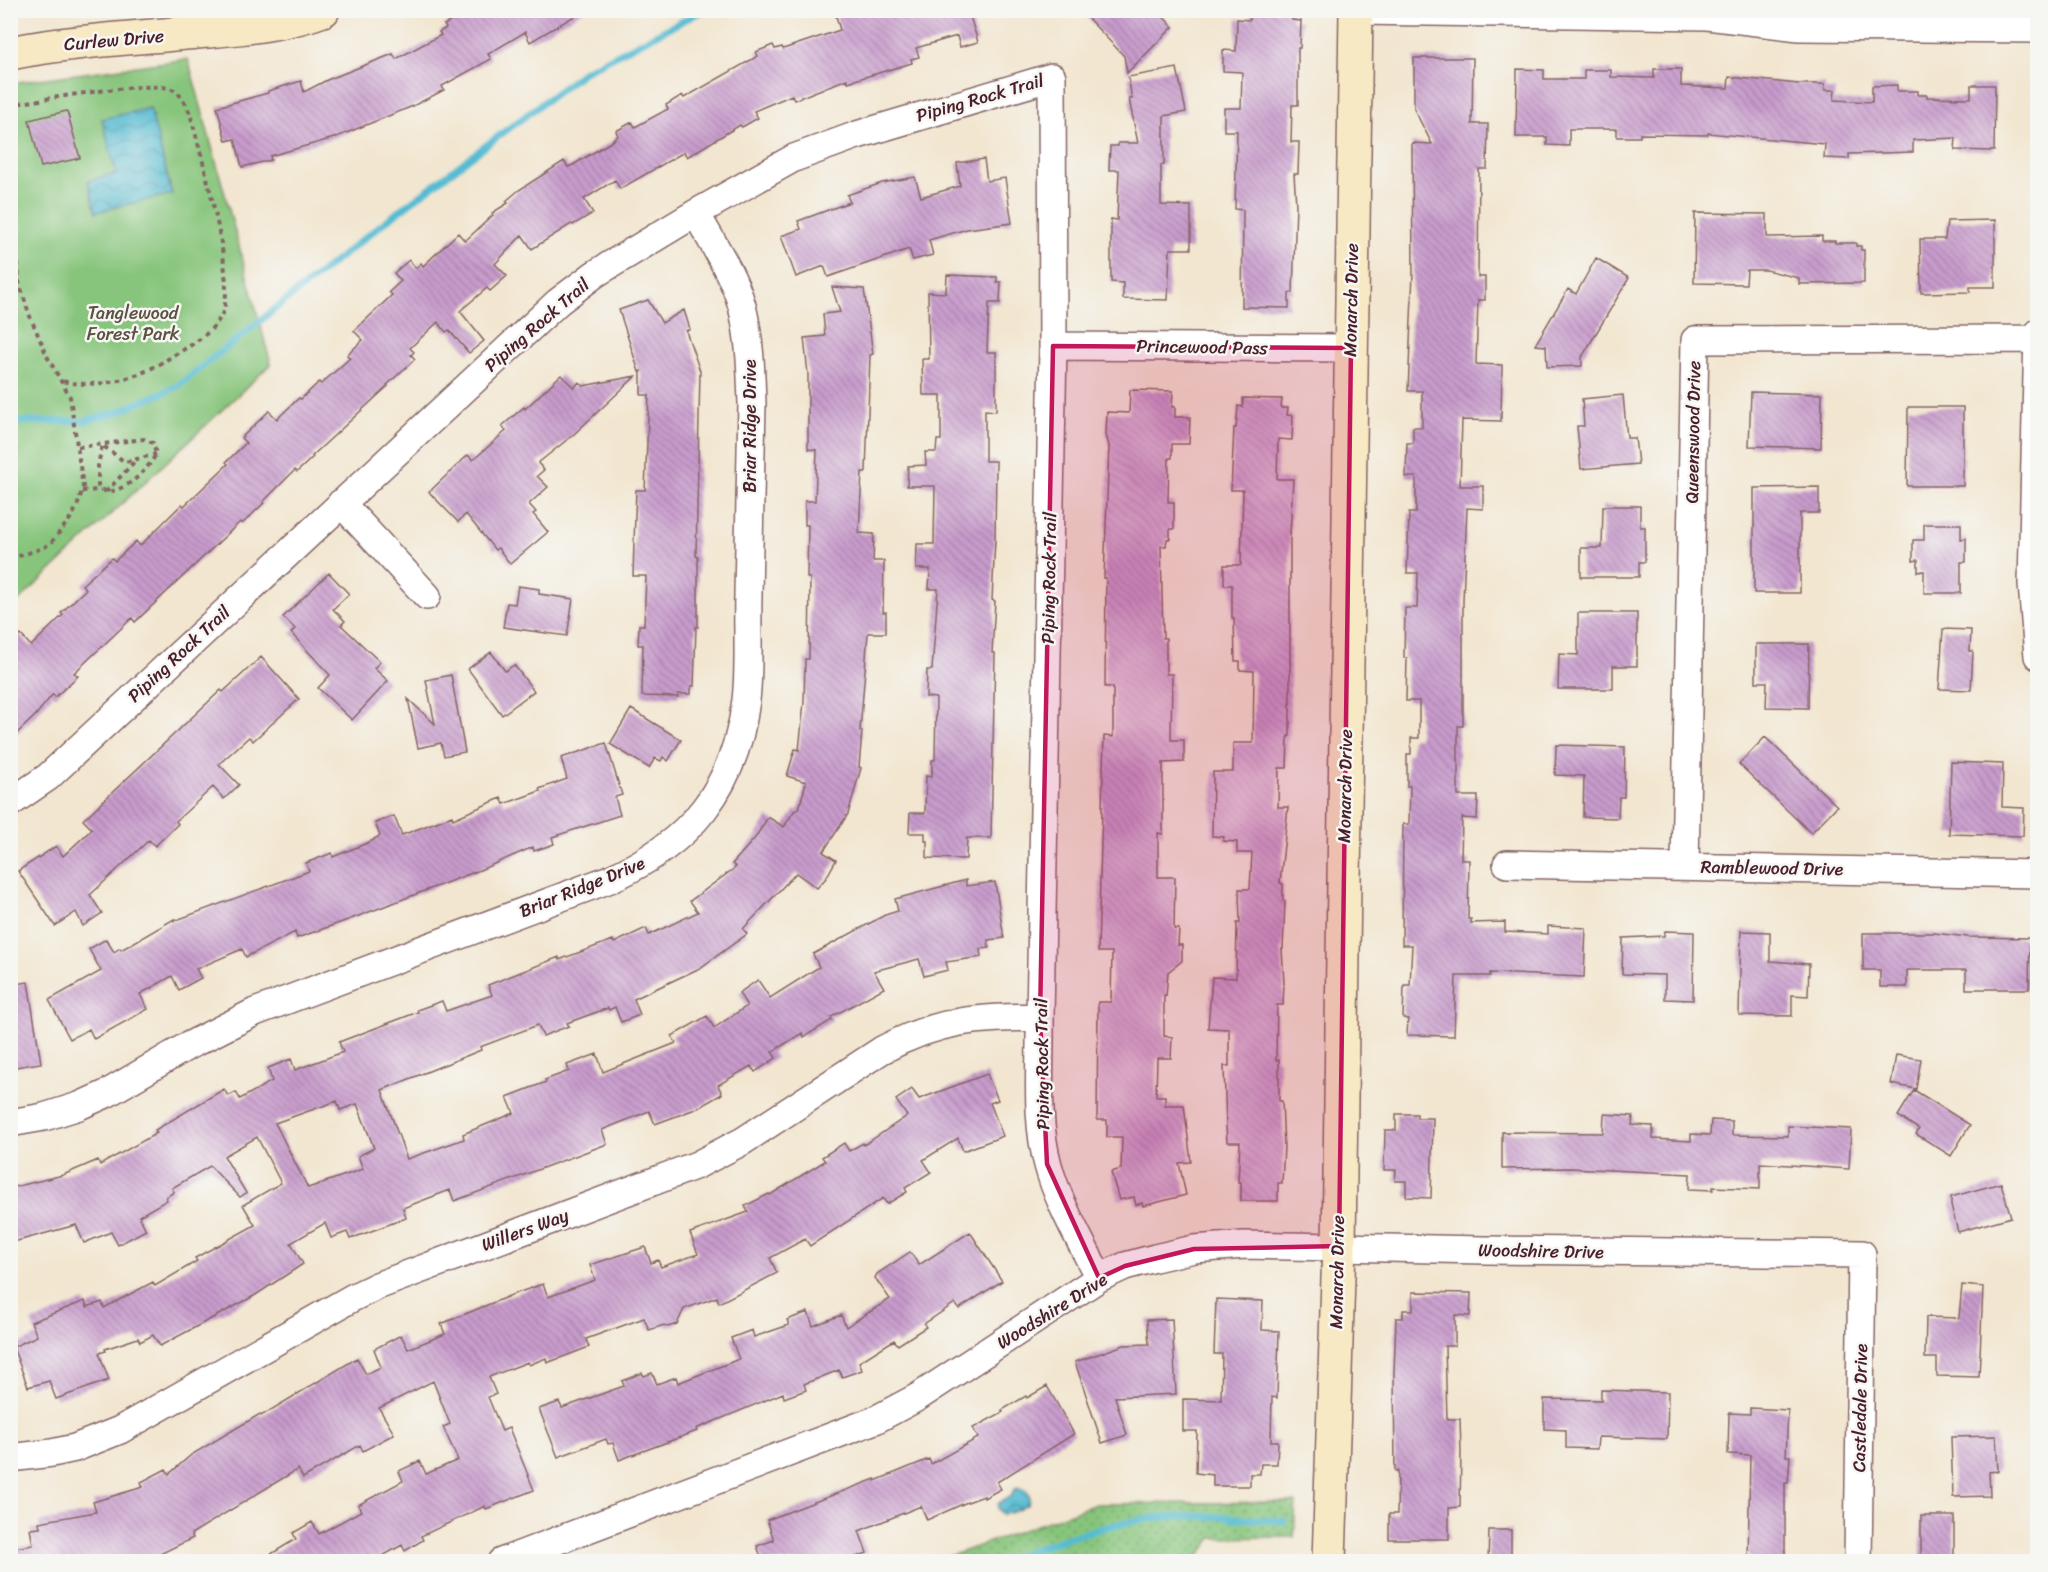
<svg xmlns="http://www.w3.org/2000/svg" width="2048" height="1572" viewBox="0 0 2048 1572" font-family="Sriracha,sans-serif">
	<style>
		.grass { fill: url(#grass-dots); stroke: #687253; stroke-width: 1.5 }
		.green { fill: #87c57b; stroke: #687253; stroke-width: 1.5 }
		.water { fill: url(#water-waves); stroke: #4f6d7e; stroke-width: 1.5 }
		.lines { fill: none; stroke-linecap: round; stroke-linejoin: round }
		.stream { stroke: #54bbd2; stroke-width: 7 }
		.building { fill: url(#building-back-hatch); fill-rule: evenodd }
		.street-casing { stroke: #856565; stroke-width: 30 }
		.secondary-casing { stroke: #856565; stroke-width: 36 }
		.path { stroke: #856565; stroke-width: 4; stroke-dasharray: 4.5 4.5; stroke-linecap: butt }
		.street { stroke: #fff; stroke-width: 27 }
		.secondary { stroke: #f7e9c3; stroke-width: 33 }
		.marked { fill: #c2185b; fill-opacity: 0.2; stroke: #c2185b; stroke-width: 4.5; stroke-linejoin: round }
		.labels { text-anchor: middle; stroke-width: 5; stroke-linejoin: round; paint-order: stroke }
		.street-label { font-size: 18px; fill: #4a1f2b; stroke: #f6f6f2 }
		.park-label { font-size: 18px; fill: #5c5143; stroke: #f6f6f2 }
	</style>
	<defs>
		<pattern id="grass-dots" width="8" height="8" patternUnits="userSpaceOnUse" patternTransform="scale(1.5)"><rect width="8" height="8" fill="#87c57b"/><path d="M2 2h.1M6 6h.1" fill="none" stroke="#709f65" stroke-width="1.8" stroke-linecap="round"/></pattern>
		<pattern id="water-waves" width="16" height="10" patternUnits="userSpaceOnUse" patternTransform="scale(1.5)"><rect width="16" height="10" fill="#54bbd2"/><path d="M0 5q4-4 8 0t8 0" fill="none" stroke="#4897ab"/></pattern>
		<pattern id="building-back-hatch" width="6" height="6" patternUnits="userSpaceOnUse" patternTransform="scale(1.5)"><rect width="6" height="6" fill="#c89bcc"/><path d="M-1 5l2 2M0 0l6 6M5-1l2 2" fill="none" stroke="#a47ea6"/></pattern>
	</defs>
	<rect width="100%" height="100%" fill="#f6f6f2"/>
	<filter id="ink" filterUnits="userSpaceOnUse"><feTurbulence type="fractalNoise" baseFrequency=".0167" numOctaves="2"/><feDisplacementMap in="SourceGraphic" scale="12" xChannelSelector="R" yChannelSelector="G"/><feConvolveMatrix kernelMatrix="1 2 1 2 8 2 1 2 1" color-interpolation-filters="sRGB"/></filter>
	<filter id="wash" filterUnits="userSpaceOnUse"><feTurbulence type="fractalNoise" baseFrequency=".008" numOctaves="4" result="noise"/><feDisplacementMap in="SourceGraphic" scale="24" xChannelSelector="R" yChannelSelector="G"/><feGaussianBlur stdDeviation="1.35" result="paint"/><feColorMatrix in="noise" values="0 0 0 0 0 0 0 0 0 0 0 0 0 0 0 0 0 1.4 0 .05"/><feComposite in="paint" operator="in"/></filter>
	<g filter="url(#wash)">
		<rect width="100%" height="100%" fill="#f2e6d0"/>
		<path class="grass" d="M1296 1502 1294 1537 1212 1538 1195 1561H936L1096 1504Z"/>
		<path class="green" d="M188 59 271 364 11 608V83Z"/>
		<path class="water" d="M150 108 172 194 96 212 88 181 116 173 102 119Z
			M1020 1488C1029 1491 1032 1497 1027 1505 1020 1509 1010 1514 1002 1514L998 1509V1504L1011 1496 1015 1489Z"/>
		<g class="lines">
			<path class="stream" d="M10 422 84 421 118 412 178 386 386 221 585 71 704 10
				M1000 1562C1051 1543 1102 1524 1155 1518 1198 1513 1242 1519 1284 1521"/>
		</g>
		<g id="blocks">
			<path class="building" d="M468 10H585L530 42 525 32 488 54 491 59 442 86 444 90 413 106 334 138 270 156 271 160 242 167 235 139 226 141 217 107 268 93V91L301 81 304 92 327 80 393 54 396 59 441 35 439 32 446 28 444 25Z
				M856 10H968L978 42 960 47 957 36 916 48 919 57 911 59 912 63 848 82 847 79 794 100 792 95 754 111 758 118 742 127 740 125 687 157 684 152 620 189 615 180 584 199 593 213 573 225 571 224 532 249 522 235 495 264 507 276 490 291 487 288 460 311 484 341 469 353 449 330 446 332 438 322 410 348 414 352 411 355 415 359 387 385 388 386 312 456 313 457 297 472 295 470 263 502 264 503 242 524 240 522 135 622 132 618 74 673 78 676 55 697 53 694 35 716 10 740V644L21 635 31 646 63 615 61 613 86 589 82 585 112 558 115 561 136 541 140 546 182 504 184 506 228 464 226 462 246 443 241 438 269 411 277 419 299 398 301 399 319 382 321 384 350 358 347 355 363 340 354 331 392 295 389 292 401 281 394 273 409 260 416 268 421 263 423 266 458 233 465 241 493 215 492 213 508 203 506 201 519 190 564 161 568 167 573 165 614 140 613 139 618 136 616 131 632 122 635 127 668 109 666 105 682 95 684 98 758 56 756 52 773 45 775 49 782 47 783 49 840 30 836 16Z
				M1080 10H1157L1173 27 1127 73 1124 56Z
				M1250 10H1292V20L1301 21 1300 48H1298V105H1292L1291 142H1299L1298 174H1294L1296 205 1293 293H1289V308L1242 307 1243 210 1235 209 1237 131H1224V108H1241L1242 72 1223 71V50L1236 51 1237 19 1250 20Z
				M1414 58H1473L1472 124H1488L1487 169H1479L1478 277H1485V300H1478L1476 364 1502 365 1501 421 1462 420 1460 486H1483V509L1467 508 1463 600V726H1458V796H1478L1477 819 1462 818 1461 860H1469L1468 919H1471V923L1505 922V932L1548 934V926L1586 928 1584 977 1490 973V976H1456L1454 1036 1407 1035 1408 1019 1403 1018 1404 985H1410L1412 945H1402L1403 824H1409L1410 786H1407V754H1411V738H1419V701H1406L1407 658H1404L1405 608H1417L1418 573H1407L1409 513H1416V477H1406L1407 443H1413V427H1422V391H1408L1413 272 1412 143 1432 144 1414 109Z
				M1177 68 1186 112 1164 116V165H1161V205L1191 206V249H1170L1168 300 1123 299V283L1111 282V219L1117 220 1119 170H1109L1110 146H1118V143H1138L1129 99H1132L1128 77Z
				M1517 69 1544 70V79H1584V70H1611V77L1654 78V69H1681V86L1728 88 1729 77 1799 84H1825V90H1835L1834 100 1872 102V86L1897 85V91H1918V95H1927V97L1971 98V85H1995L1994 151 1955 150 1956 138 1913 140V152L1849 154V159L1824 158 1825 144 1708 133V135L1640 134V137H1617V129H1569V146L1547 145V137H1516Z
				M67 111 80 158 41 167 29 120Z
				M984 159 987 181 1005 178 1012 223 967 229 929 240 933 255 913 260 909 249 828 277 824 266 796 277 781 236 801 229 798 221 850 202 847 195 882 183 915 177 921 197 960 186 957 163Z
				M1695 213 1767 214V237L1822 236V241H1835V243H1856V246H1861V250H1864V283L1799 284V278L1766 270H1747L1746 284 1694 283Z
				M1995 220V287H1970V292L1921 293 1920 239H1945L1947 221Z
				M1596 258 1629 278 1582 357V366L1547 367 1546 346 1535 345 1568 289 1576 294Z
				M947 275 997 277V282H1001L1000 303H989L987 352H996V411L985 410V461H996L995 540 992 600 995 601 992 653H995L991 838H967L966 859 927 858V841H925V833H909L910 813H925L926 776 932 777V760H935L936 698 926 697 927 670H932L938 589H929L930 569H916L917 544H934L935 486H907L908 466 926 465 925 452H936L937 440H941V395H923L922 359H929L928 292 946 293Z
				M832 287 864 289 873 354 870 355 866 472H862L859 533 874 534 873 561H884L883 612H886V633H868L860 731H862L859 767 861 768 848 814 823 852 836 860 826 878 817 888 796 873 743 929 747 934 700 968 634 999 640 1015 621 1022 615 1007 609 1010 608 1008 567 1023 569 1026 543 1036 538 1025 480 1047 481 1050 382 1090 407 1159 464 1139 463 1134 514 1113 507 1097 546 1082 545 1080 569 1071 567 1065 597 1054 603 1072 676 1043 672 1036 707 1016 714 1028 747 1006 739 993 758 980 770 998 819 967 813 954 885 915 898 911 895 899 966 880V886L995 882 1004 938 988 940 989 948 980 949 981 957 946 962 948 970 924 976 919 959 874 971 884 988 831 1017 832 1020 804 1037 802 1033 772 1052 776 1058 755 1072 751 1066 718 1085 722 1094 698 1108 655 1124 649 1111 602 1130 607 1144 454 1201 450 1190 403 1208 406 1218 350 1239 347 1232 331 1238 325 1223 291 1243 303 1264 254 1296 160 1346 153 1335 140 1342 138 1338 105 1349 106 1351 99 1353 109 1380 56 1399 49 1381 28 1387 13 1347 37 1336 31 1322 85 1301 87 1307 102 1302 104 1308 153 1282 155 1286 197 1261 195 1258 255 1225 243 1205 281 1183 257 1137 224 1156 246 1193 240 1197 210 1166 172 1188 174 1192 166 1197 167 1200 139 1216 146 1230 118 1245 111 1232 84 1243 76 1225 10 1243V1188L63 1175 98 1160 100 1165 157 1133 155 1130 224 1089 228 1096 236 1092 240 1099 272 1081 268 1068 291 1059 295 1070 343 1052 339 1042 418 1012 417 1010 442 1001 446 1011 492 995 488 985 559 957V960L613 940 614 943 646 928 649 935 698 912 690 901 736 867 732 864 755 838 768 817 784 827 794 811 799 809 806 782 787 776 795 749 799 750 804 702 805 659H809L810 578H807L808 525H805V501H815L817 450 808 449V374L804 338 825 336 823 314 840 312ZM337 1101 340 1110 357 1104 374 1148 358 1156 363 1169 308 1188 275 1123Z
				M648 300 662 323 684 310 690 329 686 331 700 371 696 556 698 557V627H696L694 686H691V694H678V697L642 696 643 645H638L639 625H644L646 576H633L634 542 636 490H645L649 395H641V371L639 372 619 310Z
				M561 375 574 388 579 382 583 386 636 376 573 435 538 463 544 470 537 476 548 487 529 504 536 512 533 514 548 532 510 564 498 548 495 550 466 514 458 522 429 492 468 455 473 460 506 431 502 426 524 407 525 409Z
				M1130 390 1173 391 1172 407H1175V417H1190L1189 444H1172V458H1169L1168 502H1174V529H1170V539H1167L1166 546H1161L1163 638H1166V674H1172L1171 740H1184V762L1163 763V834L1158 833V877H1175L1174 929H1179L1178 945H1182V961L1168 972 1166 996 1164 995V1036L1172 1037 1171 1058H1157L1156 1096H1165V1105H1184L1191 1162 1179 1163 1186 1195 1143 1206 1142 1203 1136 1205 1134 1197 1119 1200 1111 1172 1121 1169 1122 1137H1107V1120H1097L1098 1002H1111L1112 952H1098L1104 736 1113 737V687H1105L1106 578H1104L1109 446 1106 435 1107 412 1129 413Z
				M1751 392 1822 394 1821 448 1749 446Z
				M1623 395 1627 438H1635L1638 464 1581 469 1577 426H1584L1582 399Z
				M1243 398 1282 399 1281 408H1288L1287 415 1293 416 1292 440 1278 439 1277 479H1293L1290 536V736H1288L1287 768H1279L1278 807H1288L1280 883 1283 884V901H1285L1283 949H1282L1284 983 1283 1005H1277L1276 1060H1279V1101H1282L1284 1147 1282 1183H1278V1201H1241V1182H1238L1240 1142H1227L1226 1126 1224 1066H1229V1029L1208 1028 1212 977 1236 978 1237 923H1240L1239 889H1250L1252 853H1237V842L1223 841 1224 837 1212 836 1213 772H1233V743H1253L1254 671 1240 670V661H1235L1234 618H1232V585H1224V565H1241L1243 490H1231L1234 428H1236L1238 406 1243 407Z
				M1908 407H1963V486H1907Z
				M1819 487V513H1800V593H1754V488Z
				M1603 506H1640V527H1645V562H1639V577H1581V548H1602Z
				M1924 524H1961V539L1966 538V562H1961V593H1924V571L1918 572V560L1913 561V540H1924Z
				M329 573 349 594 333 609 345 621 341 625 380 662 374 668 388 681 352 720 318 688 330 675 291 633 295 629 283 617Z
				M518 586 539 589V594L573 599 567 636 503 627 507 603 515 604Z
				M1578 613H1637V666H1613V689H1558L1559 654 1578 655Z
				M1943 629 1971 630 1970 651H1973L1971 690 1939 689Z
				M1756 644H1809L1808 708 1766 707 1767 682H1756Z
				M491 652 505 671 514 665 534 691 502 715 468 669Z
				M261 657 299 699 253 741 249 737 219 764 239 785 224 799 213 787 176 821 178 824 155 846 149 840 90 895 102 913 83 926 76 912 55 926 18 871 56 846 63 856 92 829 83 820 221 690 223 692Z
				M451 675 465 752 444 756 441 743 418 748 408 699 435 724 426 680Z
				M631 709 681 740 668 761 663 757 661 761 655 758 649 768 610 744Z
				M1765 737 1837 806 1811 833 1739 764Z
				M606 743 622 795 615 797 620 815 552 837 554 844 534 851 533 847 480 870 348 920 297 938 295 932 246 957 242 949 196 969 201 978 179 990 172 976 140 994 148 1009 94 1039 89 1029 70 1039 49 1000 101 971 89 949 106 939 114 952 120 948 121 950 174 919V921L309 871 306 863 332 853 333 857 374 840V839L380 836 375 823 394 816 402 835 452 816 453 819 501 798 504 804 540 791 539 789 567 779 561 758Z
				M1556 745 1625 747 1624 797H1619L1618 818 1583 817 1584 776 1555 775Z
				M1951 762 2003 764 2002 807 2024 808 2023 836 1949 834Z
				M1665 931 1694 932 1693 1000 1665 999V975L1622 974 1623 938 1664 936Z
				M1741 931 1770 932V961L1809 964 1808 996 1792 995V1016L1739 1015Z
				M1863 933H1934L1968 937 2030 938 2029 989H1966V970H1907V987H1880V970H1863Z
				M28 982 41 1063 16 1067 12 1042 10 1043V985Z
				M1896 1055 1921 1059 1916 1089 1891 1084Z
				M987 1074 998 1100 990 1103 1003 1136 963 1151 958 1138 923 1160 931 1172 905 1188 907 1192 887 1204 883 1198 810 1246 805 1239 770 1258 777 1273 719 1303 717 1297 684 1309 677 1324 668 1327 664 1325 649 1330 644 1318 586 1339 589 1347 547 1363 546 1358 529 1365 528 1362 489 1377 496 1394 488 1397 502 1431 509 1428 534 1490 486 1509 485 1506 421 1536 423 1540 405 1551 402 1545 372 1562H258L296 1539 293 1533 312 1522 319 1534 361 1511 358 1505 403 1481 399 1471 420 1461 426 1474 458 1460 443 1427 450 1424 433 1381 379 1408 394 1434 363 1451 360 1445 303 1478 298 1469 191 1534 193 1538 154 1557 153 1555 132 1562H10V1549L33 1545 30 1529 40 1528 39 1522 96 1512 93 1502 143 1487 141 1482 166 1469 169 1474 191 1455 260 1414 261 1416 357 1358 366 1374 381 1367 374 1349 401 1335 408 1349 445 1334 441 1324 514 1294 543 1284 548 1297 595 1280 590 1265 645 1247 651 1263 658 1260 661 1267 698 1254 690 1233 748 1212 745 1206 769 1194 770 1195 825 1161 822 1157 844 1143 849 1151 863 1143 864 1145 907 1116 896 1100 912 1089 919 1099Z
				M1914 1090 1970 1125 1951 1156 1916 1134 1919 1129 1898 1116Z
				M1396 1114H1417V1118H1433L1431 1198 1406 1197V1181H1395L1396 1170H1384L1385 1130H1396Z
				M1604 1114 1633 1116 1632 1125 1653 1126V1139L1691 1141V1134L1710 1135 1711 1120 1732 1121V1135L1788 1136V1126L1851 1129 1849 1169 1760 1163V1189L1713 1187V1190L1689 1189 1690 1174 1570 1168 1502 1169V1132L1603 1133Z
				M2001 1183 2011 1217 1958 1232 1951 1205V1197Z
				M970 1232 1002 1281 959 1309 955 1303 924 1324 926 1327 898 1345 894 1340 859 1362 862 1370 842 1377 839 1370 804 1384 806 1390 784 1398 783 1393 696 1429 697 1431 619 1460 613 1443 608 1444 606 1439 558 1457 539 1409 559 1402 562 1408 624 1386 622 1381 642 1373 644 1376 652 1373 657 1384 676 1377 678 1383 739 1359 731 1338 752 1330 754 1337 789 1325 787 1320 808 1312 813 1326 841 1315 846 1327 890 1299 875 1278 877 1274 910 1252 919 1265Z
				M1962 1285 1983 1287 1979 1377 1937 1376V1358H1925L1926 1317 1959 1318Z
				M1413 1292 1471 1293 1470 1316 1455 1315V1346H1445L1447 1419H1460L1461 1452 1460 1507 1449 1508V1539H1389V1514H1397L1398 1471H1395L1394 1372 1396 1318H1403V1310H1413Z
				M1216 1299 1263 1301 1262 1330 1279 1331 1277 1398 1272 1397 1271 1441H1278L1277 1464H1261L1260 1474H1250V1486H1213V1475L1196 1473 1197 1431H1183V1399L1221 1400 1222 1354H1214Z
				M1172 1319 1176 1394 1115 1397 1127 1435 1102 1443 1075 1362 1124 1345 1149 1344 1147 1320Z
				M1047 1386 1074 1434 997 1482 1001 1489 984 1498V1496L965 1503 927 1520 921 1506 859 1531 867 1553 843 1562H763L757 1546 774 1540 767 1520 875 1479V1481L929 1459 931 1464 978 1438 973 1428 1003 1412 1002 1410 1026 1396 1027 1398Z
				M1601 1390 1668 1392 1667 1439 1598 1437 1597 1449 1566 1448V1430L1544 1429V1399L1601 1400Z
				M1750 1408 1788 1410 1786 1456H1790L1788 1483H1785V1562H1748L1750 1455 1728 1454 1729 1413 1750 1414Z
				M1996 1436 1998 1471 1989 1472 1990 1496 1953 1497 1951 1437Z
				M1921 1516H1954V1562H1921Z
				M1489 1530H1511V1562H1488Z"/>
		</g>
	</g>
	<g filter="url(#ink)">
		<use href="#blocks" fill-opacity="0" stroke="#856565" stroke-width="1.5"/>
		<g class="lines">
			<defs>
				<path id="street" d="M1356 11 1707 16 1799 27 2038 29
					M2038 333 2032 584 2038 656
					M1053 346 1351 348
					M341 503 427 596
					M10 803 48 777 558 302 595 274 696 213 794 158 857 135 1052 77 1053 346 1040 1017C1041 1064 1035 1119 1048 1165 1059 1205 1081 1241 1099 1278
					M1507 864 2038 874
					M1685 866 1695 340 2038 339
					M10 1123 44 1117 79 1106 106 1094 186 1047 255 1012 610 879C690 843 735 789 746 700 750 666 747 630 748 595 749 531 751 467 752 404 751 370 750 338 742 306 733 273 712 243 696 213
					M10 1458 52 1453 75 1448 120 1430 352 1298 377 1286 697 1165 743 1141 882 1050C940 1019 976 1018 1040 1017
					M501 1562 875 1420 918 1397 1099 1278 1125 1266 1155 1258 1194 1249 1244 1245 1484 1250 1862 1254 1858 1562"/>
				<path id="secondary" d="M10 53C72 41 135 38 197 32 239 28 283 25 323 10
					M1329 1562 1339 1246 1356 10"/>
			</defs>
			<use href="#street" class="street-casing"/>
			<use href="#secondary" class="secondary-casing"/>
			<path class="path" d="M10 102 21 103C47 99 156 79 174 90 183 96 188 108 191 117 201 155 238 283 222 314 211 337 183 349 163 362 133 380 95 389 62 381
				M78 447 144 439 153 443 156 454C147 471 126 491 106 492L98 486V466L102 445 125 462 156 454
				M82 491 101 490
				M106 492 135 461
				M10 559 43 548 51 543 70 519 77 507 83 487 70 397 48 358 29 314 19 282 18 262"/>
			<use href="#street" class="street"/>
			<use href="#secondary" class="secondary"/>
		</g>
	</g>
	<path class="marked" d="M1053 346 1351 348 1339 1246 1194 1249 1125 1266 1099 1278 1047 1164 1040 1017Z"/>
	<g class="labels">
		<g class="street-label">
			<text transform="translate(114 40) rotate(-5)" y="6">Curlew Drive</text>
			<text transform="translate(980 98) rotate(-16)" y="6">Piping Rock Trail</text>
			<text transform="translate(1351 300) rotate(-89)" y="6">Monarch Drive</text>
			<text transform="translate(537 325) rotate(-41)" y="6">Piping Rock Trail</text>
			<text transform="translate(1202 347) rotate(1)" y="6">Princewood Pass</text>
			<text transform="translate(750 426) rotate(-90)" y="6">Briar Ridge Drive</text>
			<text transform="translate(1693 432) rotate(-89)" y="6">Queenswood Drive</text>
			<text transform="translate(1049 578) rotate(-89)" y="6">Piping Rock Trail</text>
			<text transform="translate(179 654) rotate(-43)" y="6">Piping Rock Trail</text>
			<text transform="translate(1345 786) rotate(-89)" y="6">Monarch Drive</text>
			<text transform="translate(1772 868) rotate(1)" y="6">Ramblewood Drive</text>
			<text transform="translate(582 887) rotate(-22)" y="6">Briar Ridge Drive</text>
			<text transform="translate(1042 1064) rotate(-91)" y="6">Piping Rock Trail</text>
			<text transform="translate(525 1230) rotate(-20)" y="6">Willers Way</text>
			<text transform="translate(1541 1251) rotate(1)" y="6">Woodshire Drive</text>
			<text transform="translate(1337 1272) rotate(-89)" y="6">Monarch Drive</text>
			<text transform="translate(1052 1311) rotate(-32)" y="6">Woodshire Drive</text>
			<text transform="translate(1860 1408) rotate(-89)" y="6">Castledale Drive</text>
		</g>
		<g class="park-label">
			<text x="133" y="319">Tanglewood<tspan x="133" dy="21">Forest Park</tspan></text>
		</g>
	</g>
	<rect width="2048" height="1572" fill="none" stroke="#f6f6f2" stroke-width="36"/>
</svg>
